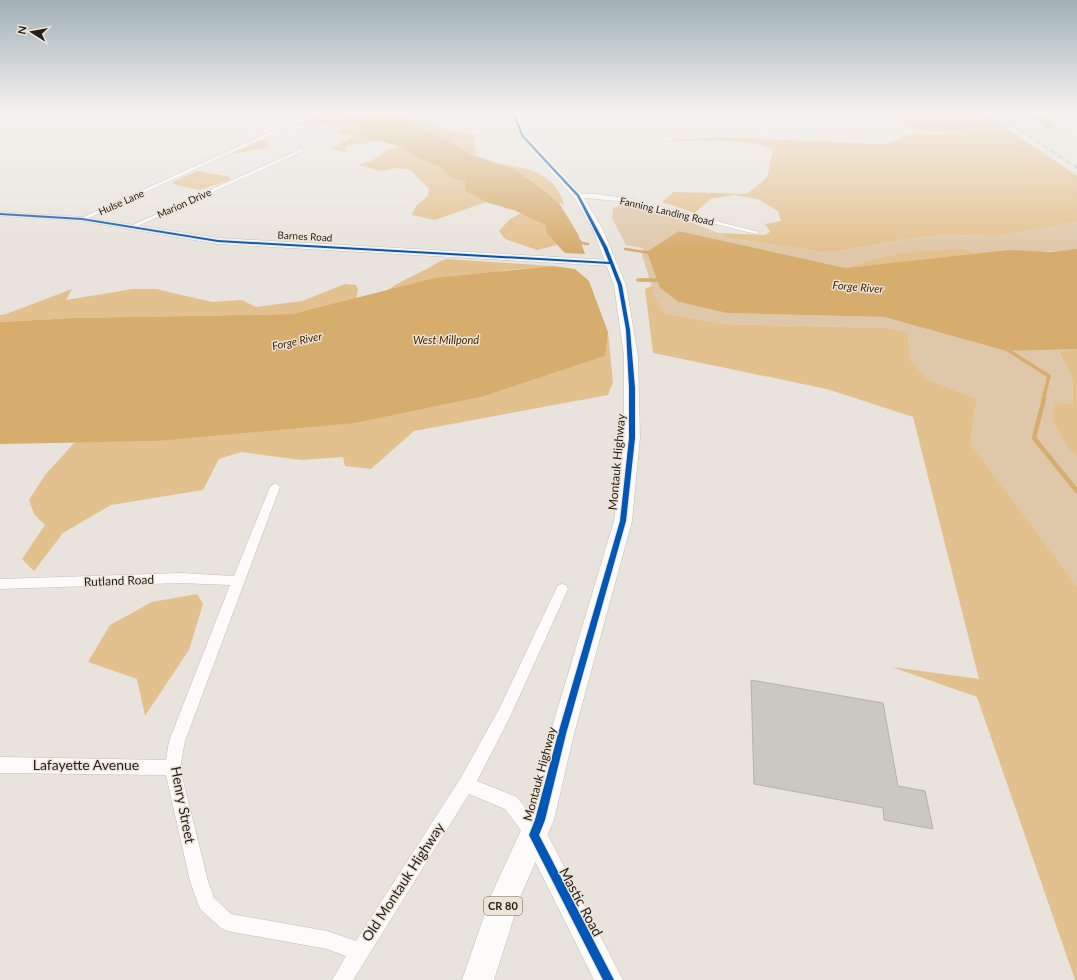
<svg xmlns="http://www.w3.org/2000/svg" width="1077" height="980" viewBox="0 0 1077 980" font-family="Lato,sans-serif">
	<style>
		.green { fill: #dfc8a9 }
		.forest { fill: #e3c18e }
		.water { fill: #d7ad6e }
		.lines { fill: none; stroke-linecap: round; stroke-linejoin: round }
		.stream-far2 { stroke: #d7ad6e; stroke-width: 2.5 }
		.stream-far1 { stroke: #d7ad6e; stroke-width: 3.5 }
		.stream { stroke: #d7ad6e; stroke-width: 4.5 }
		.building { fill: #cbc8c2; stroke: #b5b1ac }
		.minor-casing { stroke: #c2beb8; stroke-width: 1 }
		.tertiary-casing { stroke: #c2beb8; stroke-width: 1 }
		.secondary-casing { stroke: #c2beb8; stroke-width: 1 }
		.primary-casing { stroke: #c2beb8; stroke-width: 1 }
		.minor { fill: #fcfbfa; fill-rule: evenodd }
		.tertiary { fill: #fcfbfa; fill-rule: evenodd }
		.secondary { fill: #fcfbfa; fill-rule: evenodd }
		.primary { fill: #fcfbfa; fill-rule: evenodd }
		.rail-casing { stroke: #bebdbb; stroke-width: 2 }
		.rail { stroke: #ede4d7; stroke-width: 1.5; stroke-dasharray: 4.5; stroke-linecap: butt }
		.cycleway-casing { stroke: #ede4d7; stroke-width: 2 }
		.cycleway { fill: #0057b8; fill-rule: evenodd }
		.labels { text-anchor: middle; stroke-width: 3; stroke-linejoin: round; paint-order: stroke }
		.far-street-label { font-size: 10px; fill: #231f1b; stroke: #ede4d7 }
		.far-water-label { font-size: 11px; font-style: italic; fill: #3c2500; stroke: #ede4d7 }
		.shield { fill: #ede4d7; stroke: #605a53; stroke-width: 1 }
		.shield-label { font-size: 11px; font-weight: bold; fill: #231f1b }
		.street-label { font-size: 12px; fill: #231f1b; stroke: #ede4d7 }
		.near-street-label { font-size: 14px; fill: #231f1b; stroke: #ede4d7 }
	</style>
	<rect width="100%" height="100%" fill="#e8e3dc"/>
	<path class="green" d="M621 205 667 213 721 234 726 238 818 251H838L907 239 945 235 996 236 1077 222V249L1075 250 973 255 846 268 679 231V302L727 313 884 317 1006 351 1072 349 1059 354 1072 378 1073 404 1071 452 1077 458V586L970 443 977 399 927 379 910 359 908 332 888 328 723 324 665 313 655 297 642 255 643 248 626 245 612 218 613 208Z"/>
	<path class="forest" d="M322 113H345V116L362 127 358 135 380 141 346 146V152L330 149 354 136 338 133 342 128C313 121 314 120 285 131Z
		M400 113H423V120L442 129 460 133 485 134 473 138 477 155 470 154 446 138 407 123 405 117Z
		M893 113H984L1077 176V222L996 236 945 235 907 239 838 251H818L726 238 720 233 765 235 770 232 765 224 781 221 778 211 758 199 734 195 710 199 695 213 662 202 674 192 747 194 767 178 773 150C750 137 688 141 660 141L719 137 878 144 892 143 905 135 965 133C937 127 914 139 893 113Z
		M262 140 269 143 264 148 231 154Z
		M399 146 415 157 440 167 451 178 465 181V191L486 202 435 220 412 215 416 206 428 196 429 189 411 170 397 168 381 171 358 165 373 160 384 152Z
		M499 164C526 168 556 172 564 205 552 200 543 189 533 182 522 173 512 168 499 164Z
		M197 171 230 177V180L199 190 173 184V182Z
		M521 213 545 225 547 234 557 245 537 250 505 239 499 231 510 219Z
		M966 249 973 252V255L846 268C888 253 922 250 966 249Z
		M447 259 553 266 507 270 384 292C398 283 412 276 427 269 434 265 439 261 447 259Z
		M345 284 356 285 358 290 356 299 292 314 74 318 0 322V315L6 314 72 289 66 300 133 289H156L212 302 242 300 256 307 302 301Z
		M652 286 655 297 665 313 723 324 888 328 908 332 910 359 927 379 977 399 970 443 1077 586V980H1075L977 697 892 667 979 679 913 417 827 389 653 353 645 289Z
		M608 332 613 383 608 395 414 431 371 469 345 466 343 457 301 460 241 452 219 459 203 490 111 505 63 533 34 571 22 559 45 525 34 514 29 500 45 475 75 442 157 441 579 364 604 356Z
		M1072 349H1077V458L1071 452 1052 420 1055 403 1073 404 1072 378 1059 353Z
		M197 594 203 604 189 650 145 716 137 679 88 662 110 625 152 602Z"/>
	<path class="water" d="M345 113H400L405 117 407 123 446 138 470 154 514 169 533 182 559 203 578 234 585 254 565 253 547 234 545 225 516 211 486 202 465 191V181L451 178 440 167 415 157 399 146 358 135 362 127 350 121 345 116Z
		M1024 113H1058L1048 117V120L1056 124 1053 129H1049Z
		M679 231 846 268 1009 250 1051 252 1077 249V349L1006 351 884 317 727 313 679 302 660 288 647 252Z
		M553 266 575 269 589 281 608 332 605 356 484 396 355 423 157 441 0 444V322L74 318 292 314 435 278Z"/>
	<g class="lines">
		<path class="stream-far2" d="M577 239 582 243 588 244
			M625 249 651 253
			M638 280H663"/>
		<path class="stream-far1" d="M638 280H663
			M1003 347 1049 376 1043 400"/>
		<path class="stream" d="M1044 399 1034 438 1077 491"/>
	</g>
	<path class="building" d="M751 680 883 703 898 786 925 791 933 829 884 820 883 808 754 784Z"/>
	<g class="lines">
		<defs>
			<path id="minor" d="M16 113H22L0 120V117Z
				M310 114 314 115 84 220 79 219Z
				M301 149 306 150 133 228 128 227Z
				M578 194H596L626 198 759 232 756 234 626 202 576 197 575 196Z
				M275 483 280 487 185 741 180 768 208 881 214 898 231 914 327 931 356 941 460 779 499 709 558 585 562 584 566 585 568 589 509 719 477 781 517 797 540 828 542 834 540 840 534 842 528 840 505 809 469 794 353 980H332L346 956 327 949 227 931 221 928 201 910 198 904 190 881 166 775 0 773V757L166 760 169 741 230 585 181 583 0 589V579L181 573 234 576 270 487Z"/>
			<path id="tertiary" d="M0 212 82 217 218 238 611 260 616 263 611 266 218 244 82 221 0 216Z"/>
			<path id="secondary" d="M534 823 543 826 623 980H594L522 835 525 826Z"/>
			<path id="primary" d="M509 113H517L527 135 583 196 603 230 626 285 638 356 640 438 632 521 574 734 554 820 521 895 494 980H462L492 893 527 817 550 734 614 521 624 438V356L614 285 593 230 574 197 520 138Z"/>
		</defs>
		<use href="#minor" class="minor-casing"/>
		<use href="#tertiary" class="tertiary-casing"/>
		<use href="#secondary" class="secondary-casing"/>
		<use href="#primary" class="primary-casing"/>
		<use href="#minor" class="minor"/>
		<use href="#tertiary" class="tertiary"/>
		<use href="#secondary" class="secondary"/>
		<use href="#primary" class="primary"/>
		<defs>
			<path id="rail" d="M995 113 1077 168"/>
		</defs>
		<use href="#rail" class="rail-casing"/>
		<use href="#rail" class="rail"/>
		<defs>
			<path id="cycleway" d="M512 113H514L524 136 579 195 607 247 622 285 630 330 635 388V438L626 521 566 734 545 820 539 835 614 980H603L529 835 535 820 558 734 620 521 629 438V388L626 330 618 285 610 264 218 242 82 220 0 215V213L82 218 218 240 609 262 603 247 577 196 522 137Z"/>
		</defs>
		<use href="#cycleway" class="cycleway-casing"/>
		<use href="#cycleway" class="cycleway"/>
	</g>
	<linearGradient id="sky" x2="0" y2="1"><stop stop-color="#a1b1b7"/><stop offset="0.45" stop-color="#f5f2ef"/><stop offset="1" stop-color="#f5f2ef" stop-opacity="0"/></linearGradient>
	<rect width="1077" height="250" fill="url(#sky)"/>
	<g class="labels">
		<g class="far-street-label">
			<text transform="translate(121 202) rotate(-24)" y="4">Hulse Lane</text>
			<text transform="translate(184 203) rotate(-24)" y="4">Marion Drive</text>
			<text transform="translate(667 211) rotate(13)" y="4">Fanning Landing Road</text>
			<text transform="translate(305 236) rotate(3)" y="4">Barnes Road</text>
		</g>
		<g class="far-water-label">
			<text transform="translate(858 287) rotate(5)" y="4">Forge River</text>
			<text x="446" y="344">West Millpond</text>
			<text transform="translate(297 341) rotate(-12)" y="4">Forge River</text>
		</g>
		<rect class="shield" x="484" y="897" width="38" height="18" rx="3"/>
		<g class="shield-label">
			<text x="503" y="910">CR 80</text>
		</g>
		<g class="street-label">
			<text transform="translate(617 462) rotate(-85)" y="4">Montauk Highway</text>
			<text transform="translate(119 581) rotate(-2)" y="4">Rutland Road</text>
			<text transform="translate(540 774) rotate(-75)" y="4">Montauk Highway</text>
		</g>
		<g class="near-street-label">
			<text x="86" y="770">Lafayette Avenue</text>
			<text transform="translate(183 805) rotate(79)" y="5">Henry Street</text>
			<text transform="translate(403 882) rotate(-57)" y="5">Old Montauk Highway</text>
			<text transform="translate(581 902) rotate(62)" y="5">Mastic Road</text>
		</g>
	</g>
	<g transform="translate(32 32) rotate(281)" stroke="#ede4d7" stroke-width="3" paint-order="stroke">
	<path d="M0-3L7 15L0 10L-7 15Z" fill="#231f1b"/>
	<text y="-6" font-size="11" font-weight="bold" text-anchor="middle" fill="#231f1b">N</text>
	</g>
</svg>
